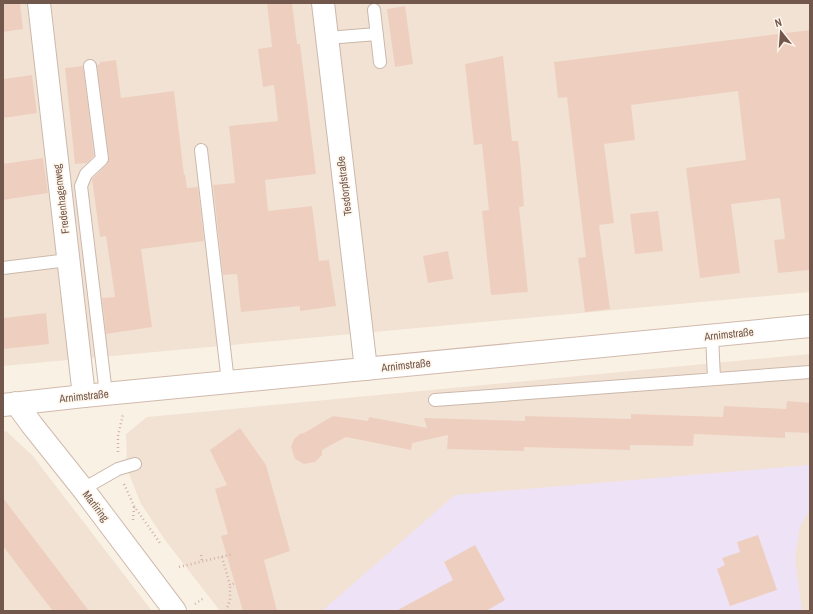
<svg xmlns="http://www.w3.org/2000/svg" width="813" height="614" viewBox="0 0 813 614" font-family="'Archivo Narrow',sans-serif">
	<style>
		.residential { fill: #f2e2d4 }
		.education { fill: #eee2f7 }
		.building { fill: #eecfbf }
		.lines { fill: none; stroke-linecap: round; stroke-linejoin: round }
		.lane-casing { stroke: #cbb8ac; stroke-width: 14 }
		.street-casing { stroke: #cbb8ac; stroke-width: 24 }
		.secondary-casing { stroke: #d0baad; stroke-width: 24 }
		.path { stroke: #d3b2a2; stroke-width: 2.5; stroke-dasharray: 1 3; stroke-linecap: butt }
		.lane { stroke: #fff; stroke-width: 12 }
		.street { stroke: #fff; stroke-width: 22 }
		.secondary { stroke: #fff; stroke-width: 22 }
		.labels { text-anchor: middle; stroke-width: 3; stroke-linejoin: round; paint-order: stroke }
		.street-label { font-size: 11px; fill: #71574c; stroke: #fef5eb }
	</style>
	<rect width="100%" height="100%" fill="#faf1e5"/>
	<path class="residential" d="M3 3H810V292L3 366Z
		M810 354V611H220L165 540 141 504 127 469 126 434 147 417Z
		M6 431 32 455 152 611H3V432Z"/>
	<path class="education" d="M810 465V510L800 526 795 559 802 611H322L455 495Z"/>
	<path class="building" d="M3 3H20L23 29 3 32Z
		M267 3H292L297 44H300L316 174 265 180 268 211 312 206 319 261 329 260 336 306 300 311V306L241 312 237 274 223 275 213 185 235 183 229 126 278 121 274 85 263 87 258 49 272 47Z
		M405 6 413 64 395 67 387 9Z
		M810 30V270L778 273 774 240 785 239 780 198 731 204 740 273 700 278 686 168 746 160 738 91 631 105 635 140 604 144 614 223 599 225 610 309 585 312 578 258 586 257 567 97 558 98 554 62Z
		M503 56 512 141H518L520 158 524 206 519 207 528 292 491 295 482 211 489 210 482 144 474 145 465 64Z
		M116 60 121 98 174 91 184 175 185 174 187 188 198 187 204 241 141 249 152 327 106 334 102 298 115 297 106 236 100 237 92 179 107 164 109 158 97 65 100 64V62Z
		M83 66 94 156 87 163 75 164 65 68Z
		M32 75 37 113 3 118V79Z
		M43 158 48 193 3 200V164Z
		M658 211 663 251 635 254 630 214Z
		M448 251 453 279 428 283 423 256Z
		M46 313 49 344 3 349V318Z
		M787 401 810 403V433L785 432V438L694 434 693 446 630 445V450L524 447V451L447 449 448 435 412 443 411 450 346 437 322 450V455L315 462 304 464 295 459 291 447 294 439 300 434 304 433 333 416 368 421 369 417 427 428 424 418 525 421V416L631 419V414L723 417 724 406 786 409Z
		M240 428 266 465 290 551 264 560 277 611H243L221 536 228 534 215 489 227 485 210 450Z
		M3 498 64 578 89 611H53L31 583 3 546Z
		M758 535 777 590 730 606 717 569 725 565 722 558 740 552 737 542Z
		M475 545 505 600 486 611H396L453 580 444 562Z"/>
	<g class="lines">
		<defs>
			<path id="lane" d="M374 10 380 62
				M327 38 377 34
				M90 66 102 159 86 174 81 186 106 394
				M201 150 228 382
				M3 268 68 260
				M712 335 714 379
				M435 400 810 372
				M83 489 118 469 135 464"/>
			<path id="street" d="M39 3 84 396
				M323 3 366 369"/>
			<path id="secondary" d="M16 403 32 425 83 489 175 611
				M3 405 84 396 810 326"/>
		</defs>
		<use href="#lane" class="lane-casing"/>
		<use href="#street" class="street-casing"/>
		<use href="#secondary" class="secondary-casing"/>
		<path class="path" d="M118 452V436L123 414
			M124 484 134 506 160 543
			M133 520 134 507
			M201 555 202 561
			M222 557 230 585 235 583
			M179 567 233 554
			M195 604 204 598
			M226 611 230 600V585"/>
		<use href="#lane" class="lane"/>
		<use href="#street" class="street"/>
		<use href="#secondary" class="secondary"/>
	</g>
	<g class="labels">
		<g class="street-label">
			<text transform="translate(344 186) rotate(-97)" y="4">Tesdorpfstraße</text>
			<text transform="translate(61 199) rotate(-97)" y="4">Fredenhagenweg</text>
			<text transform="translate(729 334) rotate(-6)" y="4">Arnimstraße</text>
			<text transform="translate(406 365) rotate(-6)" y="4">Arnimstraße</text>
			<text transform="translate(84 396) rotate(-6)" y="4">Arnimstraße</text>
			<text transform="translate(96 506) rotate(53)" y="4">Marliring</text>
		</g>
	</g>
	<rect width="813" height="614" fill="none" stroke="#71574c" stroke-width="8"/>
	<g transform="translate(781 32) rotate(343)" stroke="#fef5eb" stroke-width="3" paint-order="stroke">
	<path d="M0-3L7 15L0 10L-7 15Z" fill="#71574c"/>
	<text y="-6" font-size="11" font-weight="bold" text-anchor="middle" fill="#71574c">N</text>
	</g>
</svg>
